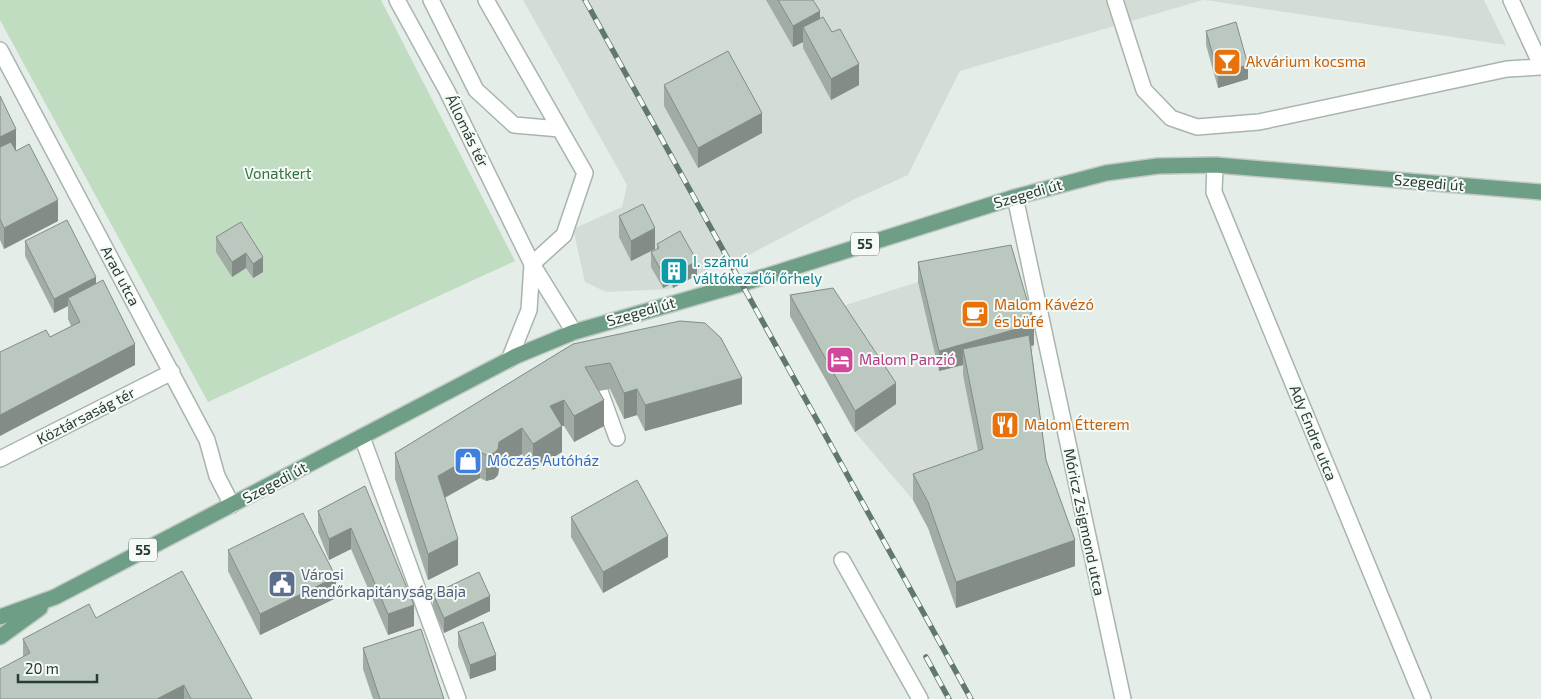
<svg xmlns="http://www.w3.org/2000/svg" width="1541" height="699" viewBox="0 0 1541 699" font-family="'Exo 2',sans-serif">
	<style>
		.built { fill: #d3ddd6 }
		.green { fill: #c0dcc1 }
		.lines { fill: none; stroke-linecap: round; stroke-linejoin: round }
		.lane-casing { stroke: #a8b5ad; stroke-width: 18 }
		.street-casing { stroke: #a8b5ad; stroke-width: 18 }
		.primary-casing { stroke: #c2c9c5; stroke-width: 18 }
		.lane { stroke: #fff; stroke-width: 15 }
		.street { stroke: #fff; stroke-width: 15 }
		.primary { stroke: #6e9f86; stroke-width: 15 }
		.rail-casing { stroke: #61796c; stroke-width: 5.5 }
		.rail { stroke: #f6faf7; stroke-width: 4; stroke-dasharray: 11; stroke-linecap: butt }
		.wall { fill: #a1aca5 }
		.shaded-wall { fill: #838c86 }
		.building { fill: #bbc8c0; stroke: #838c86 }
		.labels { text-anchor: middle; stroke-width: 4; stroke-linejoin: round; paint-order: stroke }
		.shield { fill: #f6faf7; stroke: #64766c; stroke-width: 1 }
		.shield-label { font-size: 14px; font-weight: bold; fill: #263e31 }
		.food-label { font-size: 15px; fill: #c56008; stroke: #f6faf7; text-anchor: start }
		.street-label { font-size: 15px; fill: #263e31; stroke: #f6faf7 }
		.park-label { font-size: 15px; fill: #33713c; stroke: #f6faf7 }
		.culture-label { font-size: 15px; fill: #0d838f; stroke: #f6faf7; text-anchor: start }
		.hotel-label { font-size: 15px; fill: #b23c85; stroke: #f6faf7; text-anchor: start }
		.shop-label { font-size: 15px; fill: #366cbe; stroke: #f6faf7; text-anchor: start }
		.service-label { font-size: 15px; fill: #4e5e75; stroke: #f6faf7; text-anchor: start }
	</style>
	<rect width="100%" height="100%" fill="#e5ede8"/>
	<path class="built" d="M523 0H1203L960 71 908 175 853 200 747 256 704 271 669 289 606 292 585 282 573 229 622 207 627 185Z
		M1205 0H1484L1506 45Z
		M918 282 1034 345 956 608 928 528 913 500 855 432 790 316 833 309Z"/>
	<path class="green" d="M0 0H381L515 261 208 402 0 20Z"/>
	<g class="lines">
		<defs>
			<path id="lane" d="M431 0 476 90 514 125 560 129
				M486 0 585 173 564 235 532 264
				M600 391 617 438"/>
			<path id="street" d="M397 0 447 91 532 264 574 332
				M1115 0 1144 90 1171 118 1197 127 1259 122 1507 69 1541 67
				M1511 0 1541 65
				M0 50 207 440 217 476 232 505
				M1215 165 1214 192 1423 699
				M1015 197 1123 699
				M509 360 529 310 532 264
				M362 437 458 699
				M0 459 172 372
				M842 560 920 699"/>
			<path id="primary" d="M0 617 55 597 516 356 574 332 741 284 1015 197 1106 173 1158 166 1215 165 1541 192
				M0 637 40 608"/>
		</defs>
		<use href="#lane" class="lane-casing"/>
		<use href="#street" class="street-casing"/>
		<use href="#primary" class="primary-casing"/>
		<use href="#lane" class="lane"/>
		<use href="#street" class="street"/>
		<use href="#primary" class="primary"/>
		<defs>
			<path id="rail" d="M585 0 971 699
				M926 657 949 699"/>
		</defs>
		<use href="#rail" class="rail-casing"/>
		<use href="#rail" class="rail"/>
	</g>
	<path class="wall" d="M766 0H813L820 18 859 85 831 100 803 48V42L793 47Z
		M1206 31 1248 79 1218 88 1206 45Z
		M664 85 762 133 698 168 664 106Z
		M0 96 16 150 58 221 4 249 0 240Z
		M619 216 655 249 631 261 619 237Z
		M241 222 263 272 253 278 246 268 232 277 216 252V237Z
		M25 241 96 284 135 365 50 337 71 326 68 319V306L54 313 25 256Z
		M657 244 697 275 673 288 671 284 663 288 651 267V252L657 249Z
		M918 262 1034 345 1031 346 1046 460 1075 566 956 608 928 528 913 500V474L978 451 963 375V365L939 371 918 282Z
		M790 295 896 404 855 432 790 316Z
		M573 344 742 404 645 431 637 415 624 419 610 389 599 391 604 426 574 442 564 426H562V452L533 470 522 454 499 468 498 475 494 479 486 481 480 478 445 498 458 565 428 580 395 479V453Z
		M365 486 414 626 388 635 351 549 329 560 318 532V511Z
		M571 517 668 557 603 593 571 537Z
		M228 550 336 598 260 635 228 571Z
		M433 594 490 611 444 633 433 608Z
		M96 618 252 699H0L23 657V639Z
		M458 632 496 670 470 679 458 646Z
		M363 648 444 699H373L363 669Z"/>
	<path class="shaded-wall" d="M820 11V32L803 27V42L793 47V26Z
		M859 64V85L831 100V79Z
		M1248 65V79L1218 88V73Z
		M762 113V133L698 168V148Z
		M16 129V150L0 158V137Z
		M58 200V221L4 249V228Z
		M655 228V249L631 261V241Z
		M246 253V268L232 277V262Z
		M263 257V272L253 278V264Z
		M697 261V275L673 288V274Z
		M671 269V284L663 288V274Z
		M96 277V292L68 298V306L54 313V299Z
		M1034 324V345L966 364 963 349V365L939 371V351Z
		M135 344V365L0 436V415Z
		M742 378V404L645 431V405Z
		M896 383V404L855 432V411Z
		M637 389V415L624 419V393Z
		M564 400V426H562V452L533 470V444L550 406Z
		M604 400V426L574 442V416Z
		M522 428V454L499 468 498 475 494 479 486 481V455L499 442Z
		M480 452V478L438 501V476Z
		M351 528V549L329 560V539Z
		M668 536V557L603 593V572Z
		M458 539V565L428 580V554Z
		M1075 540V566L956 608V582Z
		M336 577V598L260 635V614Z
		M490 596V611L444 633V618Z
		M414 605V626L388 635V614Z
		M496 655V670L470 679V665Z
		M184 685V699H157Z"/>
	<path class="building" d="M778 0H813L820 11 793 26Z
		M823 17 832 32 840 29 859 64 831 79 803 27Z
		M1236 22 1248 65 1218 73 1206 31Z
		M728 51 762 113 698 148 664 85Z
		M0 96 16 129 0 137Z
		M11 142 16 151 29 144 58 200 4 228 0 219V147Z
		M643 204 655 228 631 241 619 216Z
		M67 220 96 277 54 299 25 241Z
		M241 222 263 257 253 264 246 253 232 262 216 237Z
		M680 231 697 261 673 274 671 269 663 274 651 252 659 248 657 244Z
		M1011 245 1034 324 939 351 918 262Z
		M103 280 135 344 0 415V352L46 330 50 337 80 322 68 298Z
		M833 288 896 383 855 411 790 295Z
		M680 321 705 323 721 338 742 378 645 405 637 389 624 393 610 363 585 367 604 400 574 416 564 400 550 406 562 426 533 444 522 428 499 442 498 449 494 453 486 455 480 452 438 476 458 539 428 554 395 453 573 344Z
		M1029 335 1046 460 1075 540 956 582 928 502 913 474 983 449 963 349Z
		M637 480 668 536 603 572 571 517Z
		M365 486 414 605 388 614 351 528 329 539 318 511Z
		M303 513 336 577 260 614 228 550Z
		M182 571 252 699H191L184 685 157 699H0V669L30 653 23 639 89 604 96 618Z
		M479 572 490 596 444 618 433 594Z
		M483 622 496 655 470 665 458 632Z
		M421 629 444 699H380L363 648Z"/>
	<defs>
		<symbol id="bar-square" viewBox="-11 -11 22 22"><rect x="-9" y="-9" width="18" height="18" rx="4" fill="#e8710a" stroke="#f6faf7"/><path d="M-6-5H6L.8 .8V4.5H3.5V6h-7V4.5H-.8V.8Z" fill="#fff"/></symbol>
		<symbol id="building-square" viewBox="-11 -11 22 22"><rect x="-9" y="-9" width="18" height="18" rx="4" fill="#0f9aa8" stroke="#f6faf7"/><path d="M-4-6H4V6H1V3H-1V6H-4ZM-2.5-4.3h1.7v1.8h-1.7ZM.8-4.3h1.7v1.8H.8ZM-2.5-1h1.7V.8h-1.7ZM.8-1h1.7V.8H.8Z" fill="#fff"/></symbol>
		<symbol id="cafe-square" viewBox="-11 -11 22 22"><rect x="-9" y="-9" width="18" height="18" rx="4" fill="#e8710a" stroke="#f6faf7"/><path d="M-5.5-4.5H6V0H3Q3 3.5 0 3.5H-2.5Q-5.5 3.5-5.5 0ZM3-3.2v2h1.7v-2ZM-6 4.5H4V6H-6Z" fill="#fff"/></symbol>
		<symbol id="hotel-square" viewBox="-11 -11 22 22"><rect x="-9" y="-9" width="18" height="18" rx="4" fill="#d1479c" stroke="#f6faf7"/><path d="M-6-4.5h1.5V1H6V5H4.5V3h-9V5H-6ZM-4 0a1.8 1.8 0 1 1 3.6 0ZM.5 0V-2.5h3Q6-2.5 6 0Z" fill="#fff"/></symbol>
		<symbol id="restaurant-square" viewBox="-11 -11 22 22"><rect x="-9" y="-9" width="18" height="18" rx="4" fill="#e8710a" stroke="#f6faf7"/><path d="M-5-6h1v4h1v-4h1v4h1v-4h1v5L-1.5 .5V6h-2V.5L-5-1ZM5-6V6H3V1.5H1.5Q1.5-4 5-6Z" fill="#fff"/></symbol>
		<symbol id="shop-square" viewBox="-11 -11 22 22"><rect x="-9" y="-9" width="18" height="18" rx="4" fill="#3f7fe0" stroke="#f6faf7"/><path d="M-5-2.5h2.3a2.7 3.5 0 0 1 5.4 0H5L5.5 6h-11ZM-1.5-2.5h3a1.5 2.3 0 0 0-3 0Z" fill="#fff"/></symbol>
		<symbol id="civic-square" viewBox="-11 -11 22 22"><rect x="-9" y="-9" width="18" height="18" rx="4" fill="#5c6f8a" stroke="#f6faf7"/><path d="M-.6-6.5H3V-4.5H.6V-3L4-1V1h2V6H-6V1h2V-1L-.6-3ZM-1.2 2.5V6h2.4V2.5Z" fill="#fff"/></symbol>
	</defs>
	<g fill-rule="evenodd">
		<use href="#bar-square" x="1211" y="46" width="32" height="32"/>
		<use href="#building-square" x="658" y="255" width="32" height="32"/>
		<use href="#cafe-square" x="959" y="298" width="32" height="32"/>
		<use href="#hotel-square" x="824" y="344" width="32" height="32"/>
		<use href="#restaurant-square" x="989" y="409" width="32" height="32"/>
		<use href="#shop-square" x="452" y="445" width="32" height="32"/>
		<use href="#civic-square" x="266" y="568" width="32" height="32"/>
	</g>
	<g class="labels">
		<g class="shield">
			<rect x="851" y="232.5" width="28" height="23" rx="4"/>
			<rect x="129" y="538.5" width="28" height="23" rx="4"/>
		</g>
		<g class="shield-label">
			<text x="865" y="249">55</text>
			<text x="143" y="555">55</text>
		</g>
		<g class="food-label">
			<text x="1246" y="67">Akvárium kocsma</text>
			<text x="994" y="310">Malom Kávézó<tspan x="994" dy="17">és büfé</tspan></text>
			<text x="1024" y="430">Malom Étterem</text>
		</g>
		<g class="street-label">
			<text transform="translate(467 131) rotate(64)" y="5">Állomás tér</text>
			<text transform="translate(1429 183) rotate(5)" y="5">Szegedi út</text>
			<text transform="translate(1028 194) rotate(-16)" y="5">Szegedi út</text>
			<text transform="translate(120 276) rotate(62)" y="5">Arad utca</text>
			<text transform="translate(641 312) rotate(-16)" y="5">Szegedi út</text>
			<text transform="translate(86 416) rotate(-27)" y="5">Köztársaság tér</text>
			<text transform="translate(1313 433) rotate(68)" y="5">Ady Endre utca</text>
			<text transform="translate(275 483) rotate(-28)" y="5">Szegedi út</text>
			<text transform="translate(1084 522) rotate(78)" y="5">Móricz Zsigmond utca</text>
		</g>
		<g class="park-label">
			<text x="278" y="179">Vonatkert</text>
		</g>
		<g class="culture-label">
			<text x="693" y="267">I. számú<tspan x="693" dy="17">váltókezelői őrhely</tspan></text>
		</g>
		<g class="hotel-label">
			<text x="859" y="365">Malom Panzió</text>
		</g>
		<g class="shop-label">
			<text x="487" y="466">Móczás Autóház</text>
		</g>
		<g class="service-label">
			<text x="301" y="580">Városi<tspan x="301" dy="17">Rendőrkapitányság Baja</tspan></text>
		</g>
	</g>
	<path d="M18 674v8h79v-8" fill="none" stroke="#263e31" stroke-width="2.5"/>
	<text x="25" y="674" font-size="15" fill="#263e31" stroke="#f6faf7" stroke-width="4" paint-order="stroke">20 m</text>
</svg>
